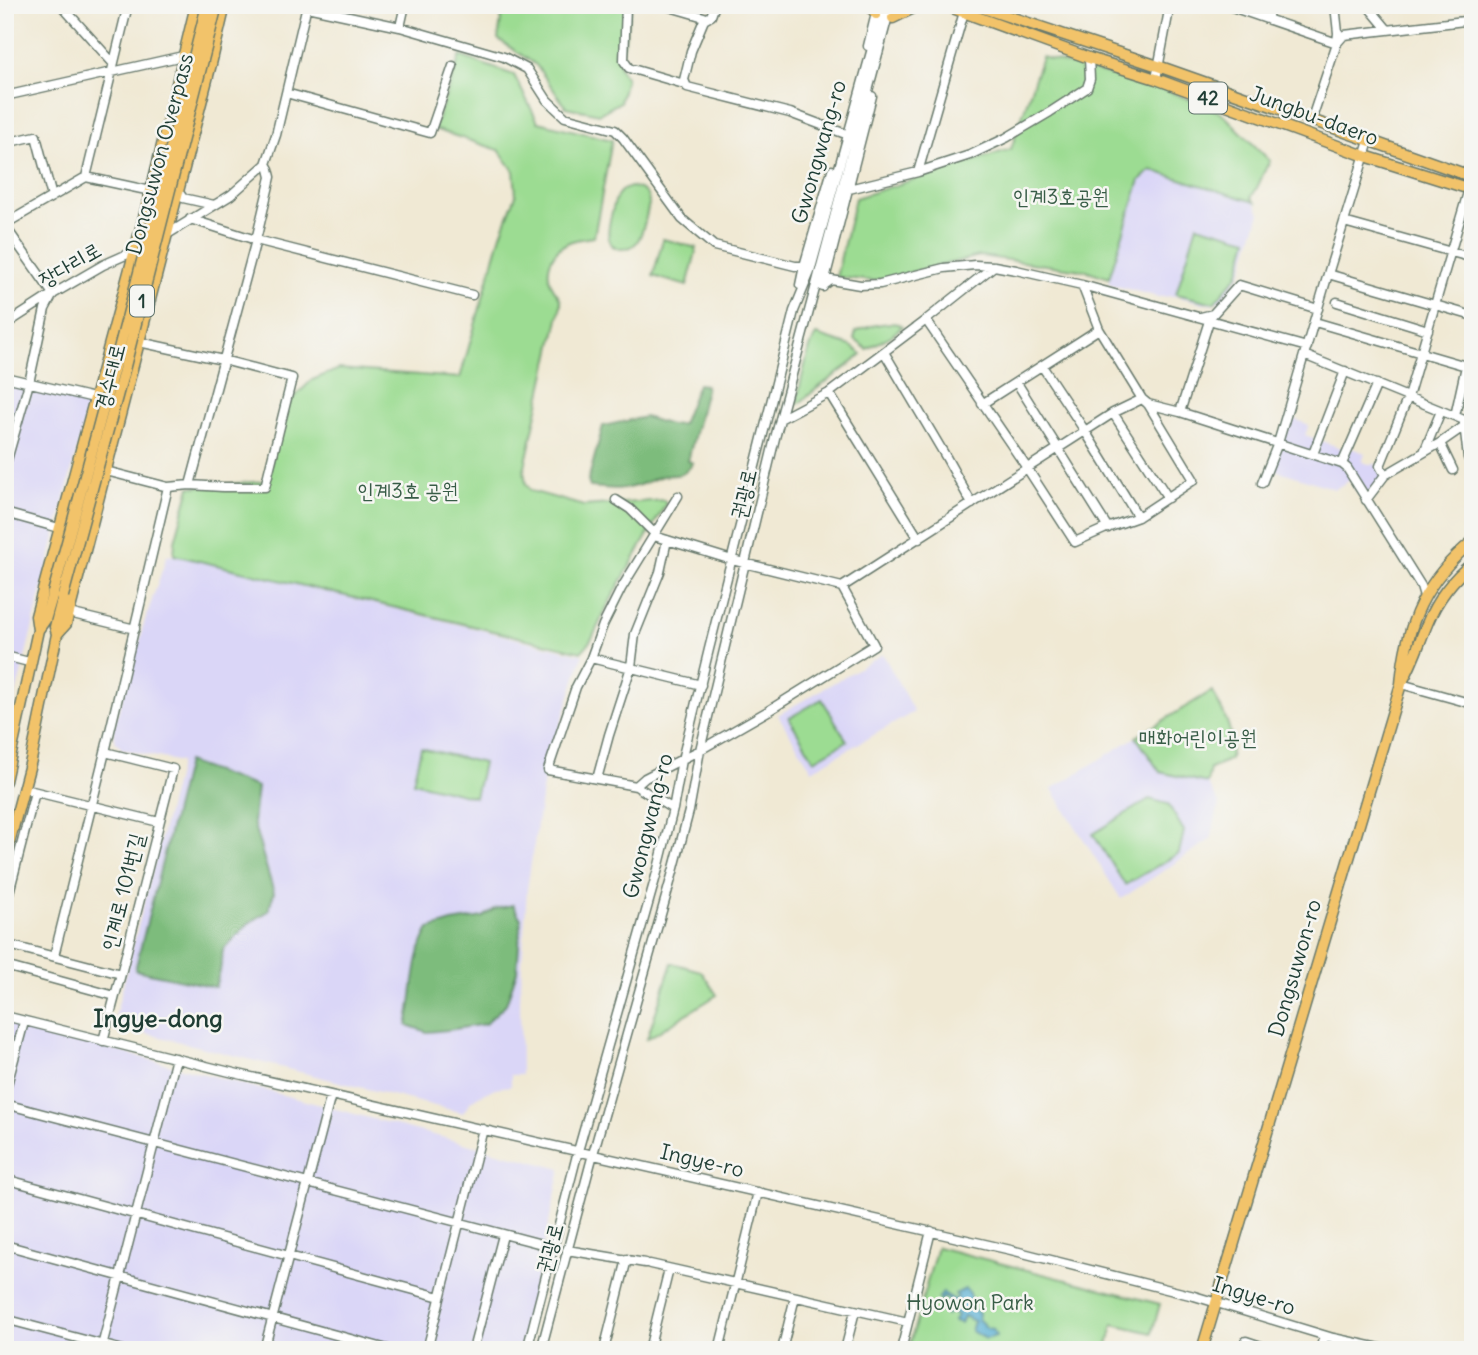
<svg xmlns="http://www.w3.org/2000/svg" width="1478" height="1355" viewBox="0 0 1478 1355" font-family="Delius,'Poor Story',sans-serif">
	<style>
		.built { fill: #dad6f7 }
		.green { fill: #9cdc92; stroke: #5e8c63; stroke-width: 2 }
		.forest { fill: #7dbc7c; stroke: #4e7c58; stroke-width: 2 }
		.water { fill: #56afd3; stroke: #3a7684; stroke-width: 2 }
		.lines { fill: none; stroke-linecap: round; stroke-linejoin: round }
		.minor-casing { stroke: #68796c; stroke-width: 11 }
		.major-casing { stroke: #68796c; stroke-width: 13 }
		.minor { stroke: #fff; stroke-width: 8 }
		.major { stroke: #f2c36a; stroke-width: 10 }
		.major-bridge-casing { stroke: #68796c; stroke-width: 13; stroke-linecap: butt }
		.major-bridge { stroke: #f2c36a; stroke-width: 10 }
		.labels { text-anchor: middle; stroke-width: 5; stroke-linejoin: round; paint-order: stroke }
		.shield { fill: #f6f6f2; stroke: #60746d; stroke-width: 2 }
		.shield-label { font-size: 19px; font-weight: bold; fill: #1f3d34 }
		.street-label { font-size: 21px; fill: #1f3d34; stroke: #f6f6f2 }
		.park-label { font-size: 21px; fill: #385d47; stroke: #f6f6f2 }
		.quarter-label { font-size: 24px; font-weight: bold; fill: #1f3d34; stroke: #f6f6f2 }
	</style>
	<rect width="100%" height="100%" fill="#f6f6f2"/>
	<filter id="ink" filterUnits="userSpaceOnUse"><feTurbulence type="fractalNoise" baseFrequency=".0143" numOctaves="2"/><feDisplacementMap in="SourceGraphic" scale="14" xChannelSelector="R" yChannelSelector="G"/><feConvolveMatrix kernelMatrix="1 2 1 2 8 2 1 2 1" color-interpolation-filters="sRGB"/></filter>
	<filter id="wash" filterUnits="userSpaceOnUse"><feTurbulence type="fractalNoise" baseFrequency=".00686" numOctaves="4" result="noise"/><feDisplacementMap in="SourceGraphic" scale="28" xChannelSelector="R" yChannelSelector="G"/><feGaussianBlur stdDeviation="1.57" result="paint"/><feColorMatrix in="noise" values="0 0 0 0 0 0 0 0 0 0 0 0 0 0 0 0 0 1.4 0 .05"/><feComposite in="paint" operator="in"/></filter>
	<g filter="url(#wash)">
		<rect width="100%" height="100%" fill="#f0e9d4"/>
		<path class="built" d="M1151 170 1255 202 1260 213 1240 276 1221 300 1212 305 1174 296 1158 297 1109 284V278L1140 180Z
			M5 380 89 401 5 738Z
			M1288 416 1309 425 1305 435 1349 451 1351 448 1365 453 1362 462 1372 465 1375 463 1386 480 1364 504 1350 480 1335 489 1273 469 1283 441 1281 437Z
			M174 555 583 655 545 773 527 889 520 994 521 1075H511V1086L495 1088 479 1096 471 1101 463 1113 113 1025 180 762 122 749 115 741 113 729 142 634V629L167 556Z
			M883 654 914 712 812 770 778 715Z
			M1136 737 1160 772 1207 783 1219 803 1211 839 1121 899 1052 789Z
			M5 1021 561 1169 520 1350H5Z"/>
		<path class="green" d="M528 5H632L619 66 626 79 620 102 599 114 566 107 536 65 498 39 503 7Z
			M460 56 514 75 538 122 612 140 594 237C586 238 575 239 567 243 551 251 544 270 552 286 556 294 562 297 561 305L524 471 526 484 531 491 584 506 664 500 666 504C646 537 627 571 608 605 599 621 595 639 581 652L174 555 175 541 190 487 267 481 283 408 312 380 339 369 460 378 501 234 516 195 514 171 499 150 434 129Z
			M1042 57 1166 90 1222 113 1270 161C1262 173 1260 186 1251 197L1255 202 1151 170 1140 180 1109 278 1088 271 980 256 874 281 836 277 855 198 1011 149Z
			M631 187C641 188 649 193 649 204 646 216 644 232 637 242 633 247 628 249 622 249 602 248 609 224 612 212 614 205 615 196 621 191 624 189 628 188 631 187Z
			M1197 225 1248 239 1238 275 1214 303 1176 294Z
			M663 239 697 248 687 286 653 276Z
			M890 323 899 324 902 327 891 336 867 349 854 339 856 332C867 326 877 324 890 323Z
			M816 335 851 346 862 354C842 373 818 385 800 403L797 404C799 389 808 346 816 335Z
			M1212 691C1225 716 1235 730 1230 759L1210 769 1207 783 1160 772 1136 737Z
			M822 699 847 741 814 760 789 718Z
			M421 748 483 763 475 797 413 782Z
			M1149 799 1168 804 1184 831 1179 853 1125 885 1093 834Z
			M672 963 701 971 717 995 647 1039Z
			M937 1247 1160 1304 1152 1333 1113 1324 1107 1350H908Z"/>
		<path class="forest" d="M698 384 705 385 706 389 688 461 693 463C683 478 678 474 663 476 654 478 645 484 636 486 621 491 606 488 590 487L588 481 603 426 645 417 670 425 682 424Z
			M187 762 257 787 253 822 274 893 268 911 248 924 223 950 220 971 215 987 135 970Z
			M513 905 521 919 517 971 506 1004 485 1024 448 1030 427 1032 407 1025C415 994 412 957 429 929L452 922 483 917 495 909Z"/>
		<path class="water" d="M965 1289 970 1293V1308L979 1313 978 1319 987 1328 993 1329 996 1336 986 1339 971 1331 974 1321 964 1316 961 1323 954 1321 957 1315 951 1311 946 1315 945 1311 950 1300 944 1297 940 1301 938 1298 943 1293 955 1300 958 1297 955 1294Z"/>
	</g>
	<g filter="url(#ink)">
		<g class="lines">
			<defs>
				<path id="minor" d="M61 5 113 63
					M626 5 624 61 629 68 684 84
					M663 5 704 17V20L691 51 684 80 687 87 790 113 843 133
					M1226 5 1337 43 1344 35 1473 20
					M1266 5 1269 20
					M1367 5 1387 29
					M1472 5 1473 8
					M307 7 400 27 504 57 527 69 547 100 565 117 615 130 623 138 682 219 714 246 795 266H804
					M704 20 711 16 715 5
					M400 27 405 5
					M868 46 878 5
					M1156 79 1170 5
					M286 93 430 133 453 66
					M5 96 183 56
					M1311 121 1337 43 1338 33 1335 5
					M5 143 36 136 52 197
					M918 172 964 12
					M86 177 128 5
					M849 189 918 172 970 155 1006 138 1050 112 1087 88 1090 79 1089 58
					M178 191 183 198 214 205
					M190 219 256 240 472 295
					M1344 222 1473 258
					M5 224 86 177 151 191
					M5 226 53 294 45 309 29 383 5 467
					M166 235 231 195 266 164 276 135 307 5
					M1328 274 1473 316
					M800 285 804 266 832 170
					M823 286 831 280 860 285 880 284 944 268 975 265 994 266 1016 270 1082 285 1307 347
					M823 287 872 96
					M1337 302 1428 330
					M1201 317 1213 314 1239 285 1318 309
					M926 320 1027 468 1075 542 1104 529 1138 517 1194 480 1148 404 1142 399 1099 329 1082 285
					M1315 322 1473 368
					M5 325 53 294 103 265 139 249
					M139 342 223 360 292 378 265 487H223L190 485
					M884 352 946 457 972 504
					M1304 355 1464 420 1473 419
					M1042 366 1085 431 1138 517
					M5 377 94 398
					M1017 383 1108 528
					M829 393 919 539
					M982 404 1099 329
					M1148 404 1180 412 1342 464 1347 468 1421 586 1424 596
					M1180 412 1209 321
					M1113 413 1168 498
					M1455 416 1466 366
					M780 419 829 393 926 320 994 266
					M1464 423 1468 458 1473 461
					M1440 443 1453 470
					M1424 452 1441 411
					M1313 454 1345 371
					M1342 464 1377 384
					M1385 475 1380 466 1408 397 1469 189
					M1262 483 1278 443 1328 274 1369 141
					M168 487 190 485 256 240 271 177 269 169 266 164
					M616 500 630 509 655 534
					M1366 500 1385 475 1440 443 1463 427
					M5 513 59 528
					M654 536 732 560 842 587 1113 413 1142 399
					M69 613 135 629
					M5 656 29 662
					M591 658 701 685
					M1401 684 1473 704
					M105 752 168 487 106 471
					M597 779 609 735 631 667 635 634 660 572 667 540
					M636 786 645 778 700 750 768 711 874 645 842 587
					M24 789 159 822
					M673 809 636 786 548 770 576 687 591 658 603 625 621 589 678 496
					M5 908 35 792
					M5 944 121 974 115 996
					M54 956 105 752 173 769 121 974
					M5 966 115 996 103 1041
					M5 1016 234 1073 1011 1250 1194 1296 1333 1338 1389 1350
					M5 1092 24 1022
					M5 1104 553 1247
					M5 1179 440 1297
					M5 1245 391 1350
					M567 1250 645 1263
					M650 1264 908 1322
					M5 1319 123 1350
					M101 1350 176 1058
					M264 1350 331 1095
					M427 1350 483 1129
					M473 1350 503 1235
					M527 1350 578 1151 658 869 673 809 682 760 709 649 787 339 794 311 810 272 884 5
					M541 1350 593 1154 673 872 689 811 700 750 775 438 891 5
					M604 1350 627 1259
					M649 1350 669 1269
					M719 1350 758 1192
					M782 1350 795 1297
					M845 1350 855 1311
					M901 1350 931 1231
					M1243 1350 1246 1341 1273 1350
					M1320 1350 1324 1336"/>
				<path id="major" d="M870 5 876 14
					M944 5 1089 58 1156 79 1365 156 1473 190
					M974 5 1158 66 1473 177
					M893 18 920 5
					M38 630 45 620 53 593
					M57 634 66 624 211 64 225 5
					M1403 680C1413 662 1419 643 1427 624 1436 601 1453 578 1473 563
					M5 781 38 630 36 616 151 191 196 5
					M5 858 31 760 57 634 55 627 63 596
					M1202 1350 1401 684C1406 623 1425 580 1473 541"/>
			</defs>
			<use href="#minor" class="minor-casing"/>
			<use href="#major" class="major-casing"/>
			<use href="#minor" class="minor"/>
			<use href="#major" class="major"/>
			<defs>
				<path id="major-bridge" d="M53 593C107 398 158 202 207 5
					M63 596 122 378 217 5"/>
			</defs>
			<use href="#major-bridge" class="major-bridge-casing"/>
			<use href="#major-bridge" class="major-bridge"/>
		</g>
	</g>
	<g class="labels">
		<g class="shield">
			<rect x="1189" y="82.5" width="38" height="31" rx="5"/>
			<rect x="130" y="285.5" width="24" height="31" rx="5"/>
		</g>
		<g class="shield-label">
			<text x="1208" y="105">42</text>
			<text x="142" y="308">1</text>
		</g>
		<g class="street-label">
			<text transform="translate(1314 116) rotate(20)" y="7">Jungbu-daero</text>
			<text transform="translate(819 152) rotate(-74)" y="7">Gwongwang-ro</text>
			<text transform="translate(160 154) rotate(-75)" y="7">Dongsuwon Overpass</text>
			<text transform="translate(70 265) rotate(-30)" y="7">장다리로</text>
			<text transform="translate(110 377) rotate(-76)" y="7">경수대로</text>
			<text transform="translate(744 494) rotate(-77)" y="7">권광로</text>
			<text transform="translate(648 826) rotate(-76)" y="7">Gwongwang-ro</text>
			<text transform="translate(123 892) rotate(-76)" y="7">인계로 101번길</text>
			<text transform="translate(1295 968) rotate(-74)" y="7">Dongsuwon-ro</text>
			<text transform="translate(702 1161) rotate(13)" y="7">Ingye-ro</text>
			<text transform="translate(550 1248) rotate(-75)" y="7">권광로</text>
			<text transform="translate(1254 1296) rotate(17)" y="7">Ingye-ro</text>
		</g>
		<g class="park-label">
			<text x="1061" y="204">인계3호공원</text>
			<text x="408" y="498">인계3호 공원</text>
			<text x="1198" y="745">매화어린이공원</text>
			<text x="970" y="1310">Hyowon Park</text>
		</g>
		<g class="quarter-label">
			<text x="158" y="1027">Ingye-dong</text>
		</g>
	</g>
	<rect width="1478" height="1355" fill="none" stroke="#f6f6f2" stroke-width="28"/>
</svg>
